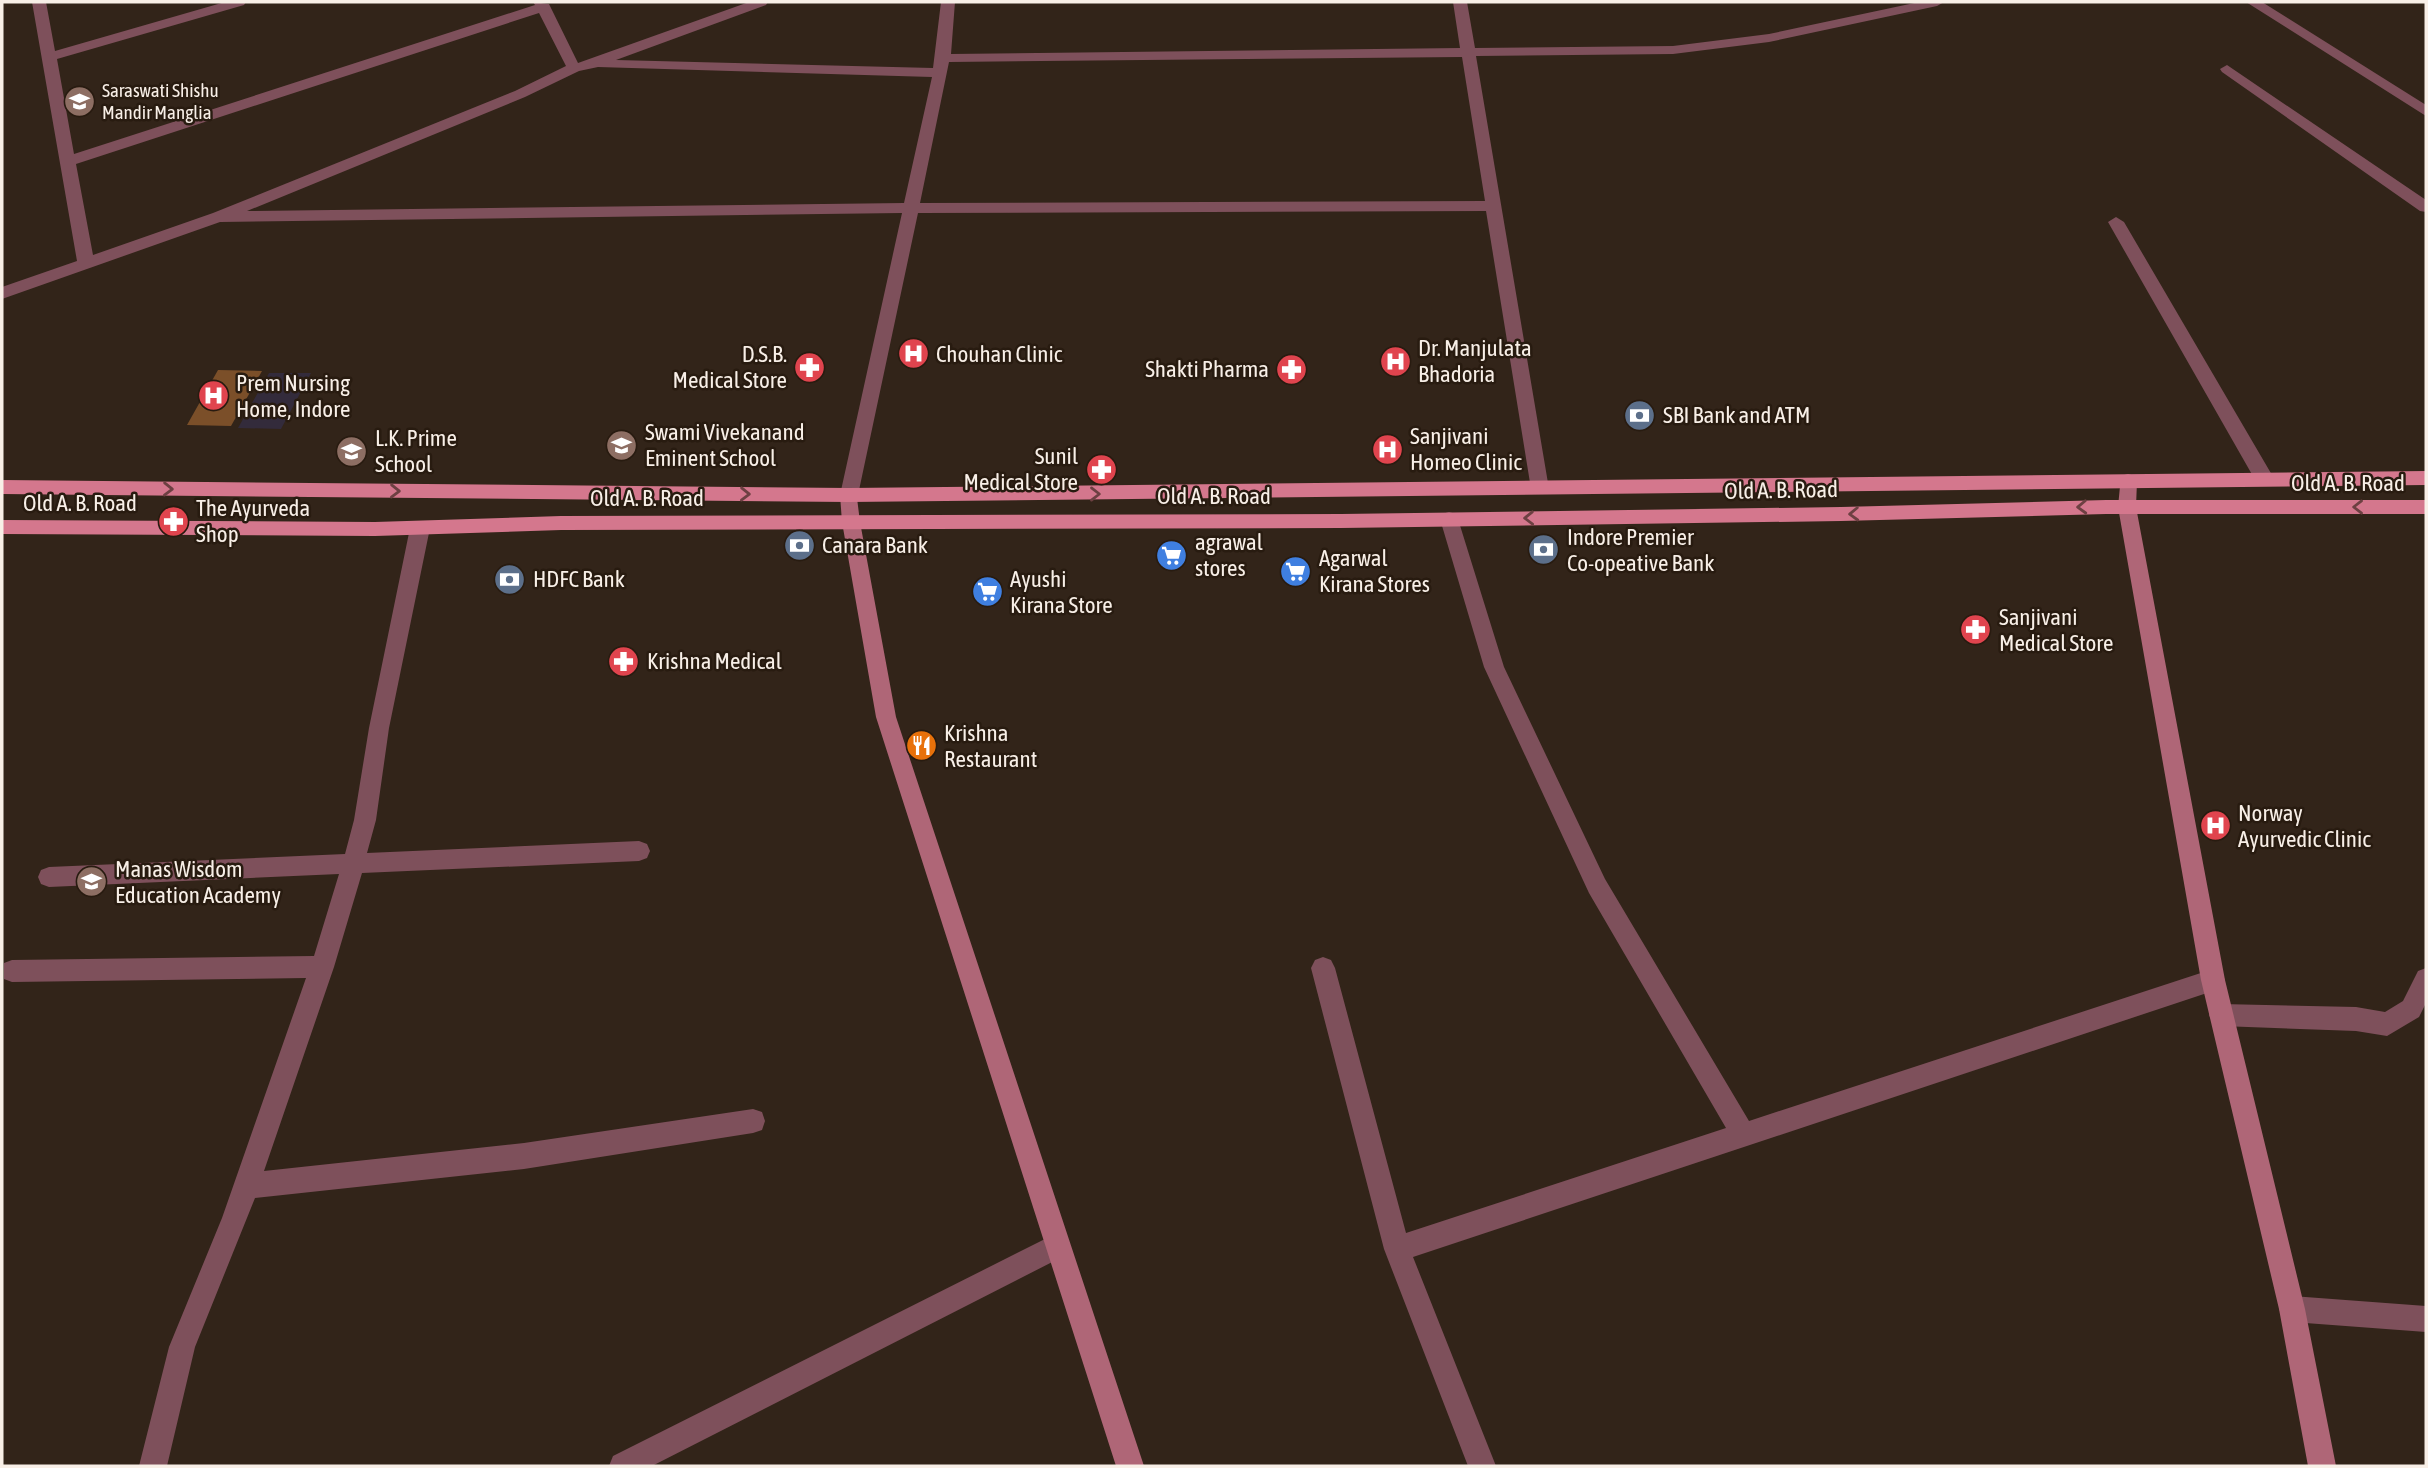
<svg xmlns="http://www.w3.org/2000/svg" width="2428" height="1468" viewBox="0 0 2428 1468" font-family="'Asap Condensed',sans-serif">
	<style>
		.education { fill: #332b3b }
		.building { fill: #7b4f29 }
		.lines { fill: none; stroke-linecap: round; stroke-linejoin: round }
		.street { fill: #7e505b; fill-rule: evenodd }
		.secondary { fill: #af6677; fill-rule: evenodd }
		.primary { fill: #d4778d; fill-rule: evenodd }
		.oneway { stroke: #6d4042 }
		.labels { text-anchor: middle; stroke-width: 5; stroke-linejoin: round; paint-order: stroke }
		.far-poi-label { font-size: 19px; fill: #f8efe7; stroke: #281b10; text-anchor: start }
		.poi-label { font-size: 23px; fill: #f8efe7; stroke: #281b10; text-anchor: start }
		.street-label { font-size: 23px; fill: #f8efe7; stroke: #281b10 }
	</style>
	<rect width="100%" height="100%" fill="#322419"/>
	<path class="education" d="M269 373H311L281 429 238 428Z"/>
	<path class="building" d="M218 370 262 371 231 426 187 425Z"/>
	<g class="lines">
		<path class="street" d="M32 2H46L55 51 225 2H246L244 5 57 59 74 154 535 5 533 2 549 4 578 63 749 2H768L766 5 616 60 933 68 941 2H955L951 54 1460 48 1453 2H1467L1475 48 1673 46 1769 34 1919 2H1944L1937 6 1769 42 1673 54 1476 56 1549 489 1547 494H1533L1531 489 1486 211 918 213 858 495 856 500H842L840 495 902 213 220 222 2 299V287L77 261ZM539 13 566 66 515 91 213 213 93 255 76 164ZM1462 57 1485 201 920 203 949 62ZM598 67 932 77 904 203 247 211 525 97 579 71Z
			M2246 2H2262L2426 105V116Z
			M2227 65 2426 200V212L2420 211 2222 72 2220 69Z
			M2116 217 2124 222 2272 475 2274 480 2272 485H2258L2108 222Z
			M1449 512 1456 514 1458 519 1504 667 1605 879 1749 1121 2213 969 2221 972 2225 980 2221 988 2213 991 1413 1257 1496 1466H1468L1384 1249 1311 968 1315 960 1323 957 1331 960 1335 968 1406 1233 1726 1128 1589 893 1484 667 1440 519 1442 514Z
			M420 521 427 523 430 528 389 728 376 820 367 853 639 841 647 844 650 851 647 858 639 861 362 873 334 967 264 1171 524 1143 753 1109 762 1112 765 1121 762 1130 753 1133 524 1169 255 1198 195 1347 167 1466H139L169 1347 222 1218 306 978 12 982 4 979V963L12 960 314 956 339 874 49 887 41 884 38 877 41 870 49 867 345 854 354 820 369 728 410 528 413 523Z
			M2426 968V1003L2419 1017 2387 1036 2356 1031 2221 1026 2213 1023 2209 1015 2213 1007 2221 1004 2356 1007 2385 1012 2403 1001 2418 971Z
			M1057 1233 1066 1237 1070 1246 1066 1255 652 1466H609L613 1456Z
			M2292 1296 2426 1306V1332L2292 1322 2283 1318 2279 1309 2283 1300Z"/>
		<path class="secondary" d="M2128 474 2135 476 2137 481 2136 507 2225 980 2305 1309 2336 1466H2308L2279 1309 2201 980 2118 507 2121 476Z
			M849 488 856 490 860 522 896 717 1144 1466H1116L876 717 842 522 840 495 842 490Z"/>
		<path class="primary" d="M2426 471V485L849 502 2 494V480L849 488Z
			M2106 500H2426V514H2106L1841 521 1341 528 561 530 375 536 2 534V520L375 522 561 516 1341 514 1841 507Z"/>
	</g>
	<defs><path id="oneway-chevron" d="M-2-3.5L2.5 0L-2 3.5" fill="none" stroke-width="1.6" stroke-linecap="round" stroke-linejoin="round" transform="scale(1.75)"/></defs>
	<g class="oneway">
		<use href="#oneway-chevron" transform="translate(168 489) rotate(1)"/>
		<use href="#oneway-chevron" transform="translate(395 491) rotate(1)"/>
		<use href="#oneway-chevron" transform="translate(745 494) rotate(1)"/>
		<use href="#oneway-chevron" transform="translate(1095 494)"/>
		<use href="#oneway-chevron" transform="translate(2082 507) rotate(178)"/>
		<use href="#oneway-chevron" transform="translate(2358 507) rotate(-180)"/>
		<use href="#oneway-chevron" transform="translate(1854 514) rotate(178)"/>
		<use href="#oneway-chevron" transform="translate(1529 518) rotate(179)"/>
	</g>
	<defs>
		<symbol id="school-disc" viewBox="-11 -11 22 22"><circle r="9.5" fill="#8d6e63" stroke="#281b10"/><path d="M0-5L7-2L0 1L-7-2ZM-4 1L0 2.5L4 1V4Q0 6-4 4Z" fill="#fff"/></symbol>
		<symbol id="hospital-disc" viewBox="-11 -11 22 22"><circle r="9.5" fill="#e0444e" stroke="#281b10"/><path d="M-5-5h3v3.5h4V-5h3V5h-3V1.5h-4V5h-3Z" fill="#fff"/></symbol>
		<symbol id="pharmacy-disc" viewBox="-11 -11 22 22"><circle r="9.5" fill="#e0444e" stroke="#281b10"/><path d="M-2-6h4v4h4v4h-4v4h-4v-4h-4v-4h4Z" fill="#fff"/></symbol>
		<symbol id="bank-disc" viewBox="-11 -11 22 22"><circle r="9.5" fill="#5c6f8a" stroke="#281b10"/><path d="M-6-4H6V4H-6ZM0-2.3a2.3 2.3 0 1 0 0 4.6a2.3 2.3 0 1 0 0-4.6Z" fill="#fff"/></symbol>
		<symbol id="supermarket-disc" viewBox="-11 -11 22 22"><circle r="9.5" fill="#3f7fe0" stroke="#281b10"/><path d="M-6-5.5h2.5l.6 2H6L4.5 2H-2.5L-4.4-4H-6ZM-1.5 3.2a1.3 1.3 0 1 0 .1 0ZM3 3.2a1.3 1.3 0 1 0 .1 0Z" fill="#fff"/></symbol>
		<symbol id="restaurant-disc" viewBox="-11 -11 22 22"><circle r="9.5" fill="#e8710a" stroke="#281b10"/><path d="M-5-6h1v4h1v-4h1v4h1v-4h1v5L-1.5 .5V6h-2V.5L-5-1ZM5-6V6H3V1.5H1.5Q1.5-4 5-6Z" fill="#fff"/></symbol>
	</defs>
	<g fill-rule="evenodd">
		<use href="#school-disc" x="62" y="84" width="35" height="35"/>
		<use href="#hospital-disc" x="896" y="336" width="35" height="35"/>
		<use href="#hospital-disc" x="1378" y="344" width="35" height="35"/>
		<use href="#pharmacy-disc" x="792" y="350" width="35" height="35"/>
		<use href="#pharmacy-disc" x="1274" y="352" width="35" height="35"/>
		<use href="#hospital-disc" x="196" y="378" width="35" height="35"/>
		<use href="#bank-disc" x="1622" y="398" width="35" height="35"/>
		<use href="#school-disc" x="604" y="428" width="35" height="35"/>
		<use href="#hospital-disc" x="1370" y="432" width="35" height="35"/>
		<use href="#school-disc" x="334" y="434" width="35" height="35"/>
		<use href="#pharmacy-disc" x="1084" y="452" width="35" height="35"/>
		<use href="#pharmacy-disc" x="156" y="504" width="35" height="35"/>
		<use href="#bank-disc" x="782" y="528" width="35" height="35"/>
		<use href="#bank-disc" x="1526" y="532" width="35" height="35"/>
		<use href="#supermarket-disc" x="1154" y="538" width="35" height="35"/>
		<use href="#supermarket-disc" x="1278" y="554" width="35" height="35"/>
		<use href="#bank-disc" x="492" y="562" width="35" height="35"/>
		<use href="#supermarket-disc" x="970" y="574" width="35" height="35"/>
		<use href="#pharmacy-disc" x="1958" y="612" width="35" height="35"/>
		<use href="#pharmacy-disc" x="606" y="644" width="35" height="35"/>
		<use href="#restaurant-disc" x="904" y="728" width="35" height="35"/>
		<use href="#hospital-disc" x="2198" y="808" width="35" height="35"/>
		<use href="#school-disc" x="74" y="864" width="35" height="35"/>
	</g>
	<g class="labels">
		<g class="far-poi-label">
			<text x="102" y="97">Saraswati Shishu<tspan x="102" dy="22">Mandir Manglia</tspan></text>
		</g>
		<g class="poi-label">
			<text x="1418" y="356">Dr. Manjulata<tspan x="1418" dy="26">Bhadoria</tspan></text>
			<text x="787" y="362" text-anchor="end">D.S.B.<tspan x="787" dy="26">Medical Store</tspan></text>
			<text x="936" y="362">Chouhan Clinic</text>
			<text x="1269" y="377" text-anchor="end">Shakti Pharma</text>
			<text x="236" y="391">Prem Nursing<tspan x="236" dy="26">Home, Indore</tspan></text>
			<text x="1663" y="423">SBI Bank and ATM</text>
			<text x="645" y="440">Swami Vivekanand<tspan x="645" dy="26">Eminent School</tspan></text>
			<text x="1410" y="444">Sanjivani<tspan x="1410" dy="26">Homeo Clinic</tspan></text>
			<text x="375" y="446">L.K. Prime<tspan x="375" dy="26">School</tspan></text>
			<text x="1078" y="464" text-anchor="end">Sunil<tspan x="1078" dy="26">Medical Store</tspan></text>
			<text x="196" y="516">The Ayurveda<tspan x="196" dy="26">Shop</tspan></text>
			<text x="1567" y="545">Indore Premier<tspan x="1567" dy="26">Co-opeative Bank</tspan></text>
			<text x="1195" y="550">agrawal<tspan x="1195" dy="26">stores</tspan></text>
			<text x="822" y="553">Canara Bank</text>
			<text x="1319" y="566">Agarwal<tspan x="1319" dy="26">Kirana Stores</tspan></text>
			<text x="533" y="587">HDFC Bank</text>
			<text x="1010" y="587">Ayushi<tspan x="1010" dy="26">Kirana Store</tspan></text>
			<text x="1999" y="625">Sanjivani<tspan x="1999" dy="26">Medical Store</tspan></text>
			<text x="647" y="669">Krishna Medical</text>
			<text x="944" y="741">Krishna<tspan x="944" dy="26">Restaurant</tspan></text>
			<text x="2238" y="821">Norway<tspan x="2238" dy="26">Ayurvedic Clinic</tspan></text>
			<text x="115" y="877">Manas Wisdom<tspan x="115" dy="26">Education Academy</tspan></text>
		</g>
		<g class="street-label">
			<text x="2348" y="491">Old A. B. Road</text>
			<text transform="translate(1781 490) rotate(-1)" y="8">Old A. B. Road</text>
			<text x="1214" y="504">Old A. B. Road</text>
			<text x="647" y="506">Old A. B. Road</text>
			<text x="80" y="511">Old A. B. Road</text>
		</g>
	</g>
	<rect width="2428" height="1468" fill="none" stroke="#f8efe7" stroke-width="7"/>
</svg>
